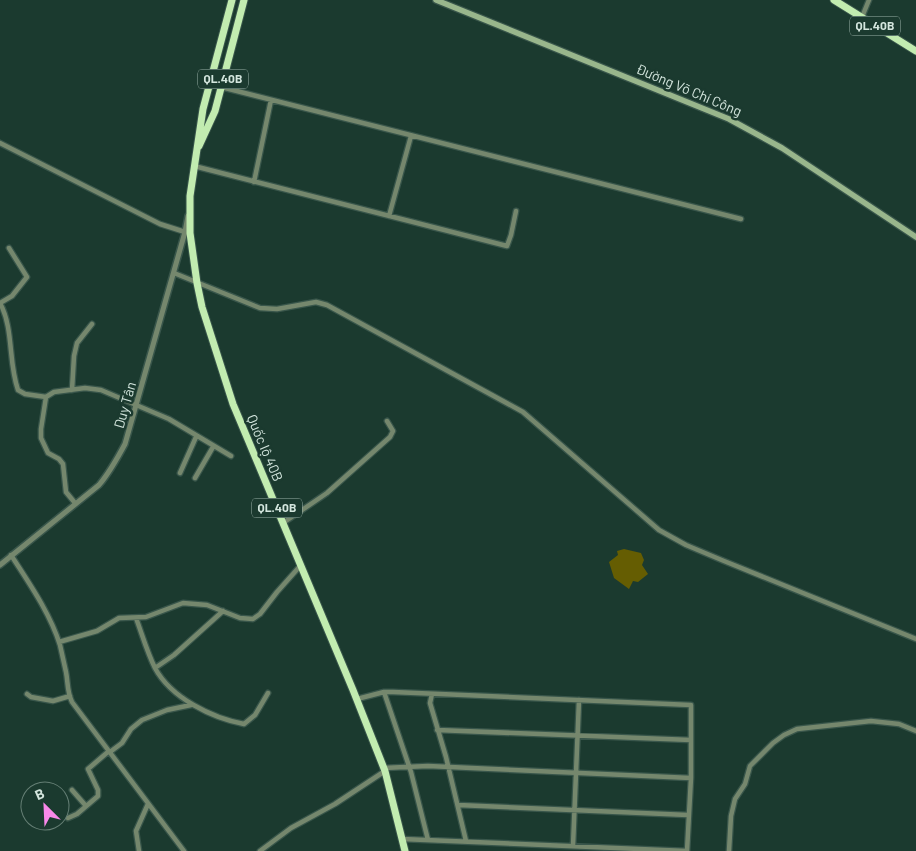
<svg xmlns="http://www.w3.org/2000/svg" width="916" height="851" viewBox="0 0 916 851" font-family="Barlow,sans-serif">
	<style>
		.forest { fill: #655d02 }
		.lines { fill: none; stroke-linecap: round; stroke-linejoin: round }
		.minor-casing { stroke: #39564b; stroke-width: 7 }
		.tertiary-casing { stroke: #39564b; stroke-width: 8 }
		.secondary-casing { stroke: #39564b; stroke-width: 8 }
		.trunk-casing { stroke: #39564b; stroke-width: 9 }
		.minor { stroke: #75876d; stroke-width: 4.5 }
		.tertiary { stroke: #75876d; stroke-width: 5 }
		.secondary { stroke: #99b68c; stroke-width: 5.5 }
		.trunk { stroke: #c2ecb0; stroke-width: 7 }
		.labels { text-anchor: middle; stroke-width: 5; stroke-linejoin: round; paint-order: stroke }
		.shield { fill: #1b3a2f; stroke: #9cb2aa; stroke-width: 1 }
		.shield-label { font-size: 12px; font-weight: bold; fill: #d4e6de }
		.street-label { font-size: 14px; fill: #d4e6de; stroke: #1b3a2f }
	</style>
	<rect width="100%" height="100%" fill="#1b3a2f"/>
	<path class="forest" d="M624 549 641 553 644 560 642 565 648 574 638 582 633 581 629 589 614 578 609 562 618 555 617 551Z"/>
	<g class="lines">
		<defs>
			<path id="minor" d="M862 17 869 0
				M221 87 741 219
				M0 143 160 224 185 232
				M194 166 507 246 511 235 516 211
				M254 182 271 100
				M389 216 411 136
				M174 273 260 308 277 309 316 302 327 305 523 412 659 530 686 545 724 561 916 639
				M0 303C14 329 8 362 18 390L25 394 46 397
				M0 303 12 296 27 277 9 248
				M72 390 74 356 77 343 92 324
				M180 473 196 437
				M195 478 213 447
				M75 503 66 492 63 464 59 459 48 453 41 438V429L46 397 54 392 85 388 101 390 169 419 231 456
				M283 523 327 493 390 437 393 431 387 421
				M11 555C29 583 50 613 60 645 62 654 64 663 66 672 68 682 67 692 72 702L184 851
				M136 618C142 634 147 652 155 668 171 698 212 718 244 724L255 715 268 693
				M59 642 97 631 119 618 146 617 183 603 207 605 240 618 253 619 260 614 277 592 301 565
				M155 668 174 655 223 611
				M384 692 411 772 428 840
				M27 694 31 697 53 701 70 696
				M432 694 430 703 446 757 466 841
				M357 699 384 692H393L691 705V778L687 851
				M437 730 691 740
				M110 752 122 743 131 729 142 720 167 710 191 705
				M383 768 428 766 691 778
				M72 790 86 806
				M458 805 688 815
				M68 818 77 814 98 796V790L88 769 109 751
				M402 839 687 851
				M573 846 579 700
				M139 851 136 831 148 804
				M260 851 291 828 335 804 385 771
				M729 851 731 816 735 799 745 784 750 766 773 743 784 735 797 729 871 721 899 724 916 731"/>
			<path id="tertiary" d="M0 565 99 485C110 472 117 459 125 444L185 232 188 216"/>
			<path id="secondary" d="M436 0 729 119 782 148 916 237"/>
			<path id="trunk" d="M232 0 203 109 190 196V233L197 283 202 307 233 404 353 690 385 771 405 851
				M834 0 916 51
				M199 146 215 111 244 0"/>
		</defs>
		<use href="#minor" class="minor-casing"/>
		<use href="#tertiary" class="tertiary-casing"/>
		<use href="#secondary" class="secondary-casing"/>
		<use href="#trunk" class="trunk-casing"/>
		<use href="#minor" class="minor"/>
		<use href="#tertiary" class="tertiary"/>
		<use href="#secondary" class="secondary"/>
		<use href="#trunk" class="trunk"/>
	</g>
	<g class="labels">
		<g class="shield">
			<rect x="850" y="16.5" width="50" height="19" rx="4"/>
			<rect x="198" y="69.5" width="50" height="19" rx="4"/>
			<rect x="252" y="498.5" width="50" height="19" rx="4"/>
		</g>
		<g class="shield-label">
			<text x="875" y="30">QL.40B</text>
			<text x="223" y="83">QL.40B</text>
			<text x="277" y="512">QL.40B</text>
		</g>
		<g class="street-label">
			<text transform="translate(689 90) rotate(23)" y="5">Đường Võ Chí Công</text>
			<text transform="translate(125 405) rotate(-74)" y="5">Duy Tân</text>
			<text transform="translate(265 448) rotate(67)" y="5">Quốc lộ 40B</text>
		</g>
	</g>
	<g transform="translate(45 806) rotate(336)"><circle r="24" fill="#1b3a2f" stroke="#657f75"/>
	<path d="M0-4L9 19L0 12L-9 19Z" fill="#f888e9"/>
	<text y="-8" font-size="14" font-weight="bold" text-anchor="middle" fill="#d4e6de">B</text>
	</g>
</svg>
